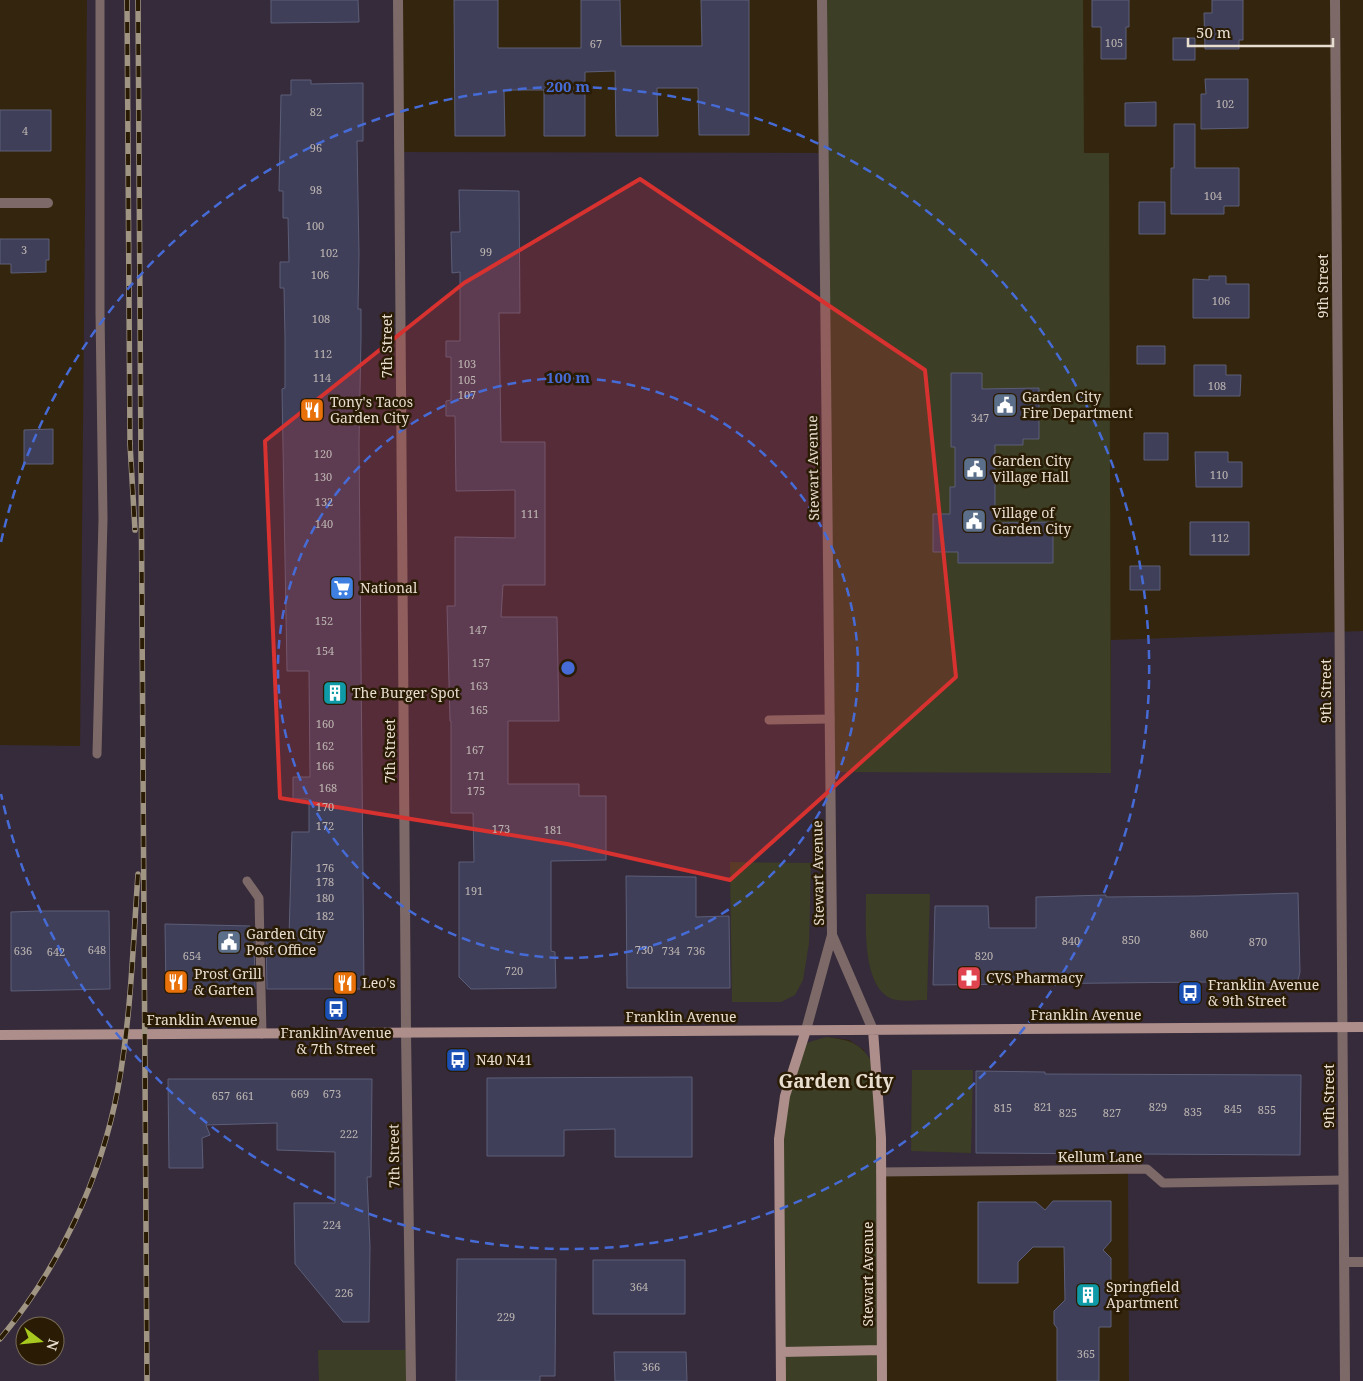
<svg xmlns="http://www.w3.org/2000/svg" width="1363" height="1381" viewBox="0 0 1363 1381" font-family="'Noto Serif',serif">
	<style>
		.commercial { fill: #362b3a; fill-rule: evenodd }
		.green { fill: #3c3e25 }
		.building { fill: #3f3f59; stroke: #5c5e79 }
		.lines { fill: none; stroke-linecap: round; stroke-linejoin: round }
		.service { stroke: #7d6a68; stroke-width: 9 }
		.minor { stroke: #7d6a68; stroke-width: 10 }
		.tertiary { stroke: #7d6a68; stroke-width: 10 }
		.secondary { stroke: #ad8e8b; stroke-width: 10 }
		.rail-casing { stroke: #a09482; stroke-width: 5.5 }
		.rail { stroke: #2a1c04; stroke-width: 4; stroke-dasharray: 11; stroke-linecap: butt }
		.marked { fill: #d73130; fill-opacity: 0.2; stroke: #d73130; stroke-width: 4; stroke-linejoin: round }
		.ring { fill: none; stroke: #466bd6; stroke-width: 2.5; stroke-dasharray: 9 6 }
		.labels { text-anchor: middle; stroke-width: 5; stroke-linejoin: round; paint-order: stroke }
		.number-label { font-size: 11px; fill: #beb6b2 }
		.street-label { font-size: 14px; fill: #e8ded0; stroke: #2a1c04 }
		.poi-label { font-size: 14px; fill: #e8ded0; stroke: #2a1c04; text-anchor: start }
		.district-label { font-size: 19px; font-weight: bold; fill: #e8ded0; stroke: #2a1c04 }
		.centre { fill: #466bd6; stroke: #2a1c04; stroke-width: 2.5 }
		.ring-label { font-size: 15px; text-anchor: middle; font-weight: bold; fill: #466bd6; stroke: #2a1c04; stroke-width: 5; stroke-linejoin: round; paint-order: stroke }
	</style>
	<rect width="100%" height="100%" fill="#34260e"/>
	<path class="commercial" d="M87 0H398L401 152 823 153 1111 773V640L1363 631V1381H1129L1128 1170 881 1172 864 1050 849 1040 827 1037 780 1381H0V745L80 746ZM25 1326H55V1356H25Z"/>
	<path class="green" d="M822 0H1083L1084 153H1109L1111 773 828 772Z
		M730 862 811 863 809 943 803 980 795 995 781 1002H732Z
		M866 894H930L927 1000C917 1000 902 1002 892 999 861 987 866 921 866 894Z
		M827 1037C854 1041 860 1043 875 1066L885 1381H780L784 1088C792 1055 791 1045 827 1037Z
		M912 1070H973L971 1153 911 1151Z
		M318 1350H406L407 1381H319Z"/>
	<path class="building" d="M271 0H358L359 22 271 23Z
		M454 0H498V48H581V0H620L621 46H702L701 0H749V135H699L698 88H657L658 136H616L615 71 585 72V136H544V90H504L505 136H455Z
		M1092 0H1129V27H1126V59H1101V27H1092Z
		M1212 0H1243V40H1239V49H1205L1204 13H1212Z
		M1173 38H1195V60H1173Z
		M1205 79H1248V128L1201 129V94H1206Z
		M291 80H311V84L363 83V141H357L359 254 358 309H361V337L359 443 364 989H267L266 937H289L292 832H309V799H293V777H310L309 671H287L282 389 285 388V338L284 288H280V262H289L288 218H283V191H279L281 95H291Z
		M1156 102V126H1125V103Z
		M0 110H51V151H0Z
		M1174 124H1195V168H1239V206H1224V214H1171V168H1174Z
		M459 190 519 191 520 313H499L501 442H545V585H503L501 617H557L559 721H508V784H579V796H606V860L551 861V951L555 952 556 988 471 989 459 977V862H474L473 813H451V721H450L447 606H455V537L515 538V490L456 491 455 416H446V401L451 400V357H446V341H460V272L452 273 451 232H460Z
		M1139 202H1165V234H1139Z
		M0 239H49V260H46V272L11 273V264H0Z
		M1209 276H1226V284H1249V318H1193V279L1209 280Z
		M1137 346H1165V364H1137Z
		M1194 365H1226V375H1241L1240 396H1194Z
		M951 373H982V389L1039 388V439H1023V445H995V523L1053 522V563H958V552H933V514H950V487H955V447H951Z
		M53 429V464H24V430Z
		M1144 433H1168V460H1144Z
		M1195 452H1228V462H1242V487H1196Z
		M1190 522H1249V555H1190Z
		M1130 566H1160V590H1130Z
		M626 876 696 877V917L729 916 730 988H627Z
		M1298 893 1300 972 1298 980 1294 983 1198 982 933 985 935 906H988L989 928H1036V897L1106 895V897L1197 896Z
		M39 911H109L110 989 11 991V912Z
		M165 924 250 926V937H254L255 989 166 990Z
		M976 1071 1045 1072V1074L1301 1075 1300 1155 976 1153Z
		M692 1077V1157H615V1129L564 1130V1156H487V1078Z
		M168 1079H372L371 1177H367L370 1247 369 1322H343L295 1264 294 1203H335V1152L277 1150V1123L206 1125 210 1135 202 1138 203 1168H169Z
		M1053 1201H1111V1241L1103 1250 1111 1258V1327H1099V1381H1057V1328L1054 1324V1311L1065 1300 1064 1247H1033L1018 1262V1283H978V1202H1036L1045 1210Z
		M457 1259H556L555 1376H540V1381H456Z
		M593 1260H685V1314H593Z
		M614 1352H686L687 1381H615Z"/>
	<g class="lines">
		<path class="service" d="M769 720 830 719
			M97 754 103 519 100 312V0
			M247 881 259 898 262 1034
			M881 1172 1147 1169 1163 1183 1343 1180"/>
		<path class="minor" d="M1335 0 1345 1381
			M0 203H48
			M832 935 873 1030
			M806 1030 832 935 822 0
			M406 1032 411 1381
			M1344 1262H1363"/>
		<path class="tertiary" d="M398 0 406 1032"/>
		<path class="secondary" d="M873 1030 881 1138 882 1381
			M0 1035 1363 1027
			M781 1352 882 1350
			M781 1381 779 1139 785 1096 806 1030"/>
		<defs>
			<path id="rail" d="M127 0 130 444 135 530
				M138 0 147 1381
				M0 1339C59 1268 101 1179 118 1088 131 1017 133 945 138 874"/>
		</defs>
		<use href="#rail" class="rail-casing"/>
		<use href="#rail" class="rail"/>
	</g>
	<path class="marked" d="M640 179 925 370 956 677 730 880 567 844 280 798 265 441 464 283Z"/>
	<g class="ring">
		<circle cx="568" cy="668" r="290"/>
		<path d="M1 542A581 581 0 1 1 1 794"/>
	</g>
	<defs>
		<symbol id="civic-square" viewBox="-11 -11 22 22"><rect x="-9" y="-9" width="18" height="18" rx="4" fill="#5c6f8a" stroke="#2a1c04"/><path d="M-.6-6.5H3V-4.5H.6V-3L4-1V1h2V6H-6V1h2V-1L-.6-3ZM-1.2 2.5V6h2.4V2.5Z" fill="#fff"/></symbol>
		<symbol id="restaurant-square" viewBox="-11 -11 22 22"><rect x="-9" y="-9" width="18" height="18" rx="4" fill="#e8710a" stroke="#2a1c04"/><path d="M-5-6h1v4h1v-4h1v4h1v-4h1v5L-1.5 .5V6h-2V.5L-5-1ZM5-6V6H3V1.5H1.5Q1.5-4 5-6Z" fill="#fff"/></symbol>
		<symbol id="supermarket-square" viewBox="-11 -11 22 22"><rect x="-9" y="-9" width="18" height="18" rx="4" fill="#3f7fe0" stroke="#2a1c04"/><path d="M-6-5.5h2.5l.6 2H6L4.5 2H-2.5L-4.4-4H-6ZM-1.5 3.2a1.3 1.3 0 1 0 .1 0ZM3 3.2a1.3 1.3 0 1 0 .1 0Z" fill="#fff"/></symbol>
		<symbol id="building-square" viewBox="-11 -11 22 22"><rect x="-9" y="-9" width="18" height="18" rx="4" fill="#0f9aa8" stroke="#2a1c04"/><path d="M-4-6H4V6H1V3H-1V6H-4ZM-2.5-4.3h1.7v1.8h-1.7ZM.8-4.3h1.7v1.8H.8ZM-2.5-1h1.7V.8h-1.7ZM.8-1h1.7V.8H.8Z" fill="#fff"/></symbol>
		<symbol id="pharmacy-square" viewBox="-11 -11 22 22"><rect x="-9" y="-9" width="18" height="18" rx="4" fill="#e0444e" stroke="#2a1c04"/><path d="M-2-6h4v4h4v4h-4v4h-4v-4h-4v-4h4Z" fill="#fff"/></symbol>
		<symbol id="bus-square" viewBox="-11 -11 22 22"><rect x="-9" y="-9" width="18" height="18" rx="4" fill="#1a4fb4" stroke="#2a1c04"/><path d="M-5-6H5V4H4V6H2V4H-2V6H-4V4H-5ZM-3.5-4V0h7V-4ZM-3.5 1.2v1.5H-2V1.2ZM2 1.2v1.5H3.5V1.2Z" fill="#fff"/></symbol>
	</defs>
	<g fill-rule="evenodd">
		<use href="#civic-square" x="991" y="391" width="28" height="28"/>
		<use href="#restaurant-square" x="298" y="396" width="28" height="28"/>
		<use href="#civic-square" x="961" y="455" width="28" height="28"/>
		<use href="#civic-square" x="960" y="507" width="28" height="28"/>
		<use href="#supermarket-square" x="328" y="574" width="28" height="28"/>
		<use href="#building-square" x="321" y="679" width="28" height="28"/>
		<use href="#civic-square" x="215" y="928" width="28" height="28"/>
		<use href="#pharmacy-square" x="955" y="964" width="28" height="28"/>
		<use href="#restaurant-square" x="162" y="968" width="28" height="28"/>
		<use href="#restaurant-square" x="331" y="969" width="28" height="28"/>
		<use href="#bus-square" x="1176" y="979" width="28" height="28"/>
		<use href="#bus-square" x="322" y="995" width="28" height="28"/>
		<use href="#bus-square" x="444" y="1046" width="28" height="28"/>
		<use href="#building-square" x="1074" y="1281" width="28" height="28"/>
	</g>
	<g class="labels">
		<g class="number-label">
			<text x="1114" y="47">105</text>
			<text x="596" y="48">67</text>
			<text x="1225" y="108">102</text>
			<text x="316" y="116">82</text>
			<text x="25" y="135">4</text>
			<text x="316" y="152">96</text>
			<text x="316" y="194">98</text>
			<text x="1213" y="200">104</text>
			<text x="315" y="230">100</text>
			<text x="24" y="254">3</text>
			<text x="486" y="256">99</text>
			<text x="329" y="257">102</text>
			<text x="320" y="279">106</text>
			<text x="1221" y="305">106</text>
			<text x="321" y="323">108</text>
			<text x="323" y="358">112</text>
			<text x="467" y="368">103</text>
			<text x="322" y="382">114</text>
			<text x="467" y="384">105</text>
			<text x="1217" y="390">108</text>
			<text x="467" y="399">107</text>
			<text x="980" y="422">347</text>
			<text x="323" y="458">120</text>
			<text x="1219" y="479">110</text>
			<text x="323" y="481">130</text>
			<text x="324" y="506">132</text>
			<text x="530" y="518">111</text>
			<text x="324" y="528">140</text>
			<text x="1220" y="542">112</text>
			<text x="324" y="625">152</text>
			<text x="478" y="634">147</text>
			<text x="325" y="655">154</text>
			<text x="481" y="667">157</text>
			<text x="479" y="690">163</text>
			<text x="479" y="714">165</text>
			<text x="325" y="728">160</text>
			<text x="325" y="750">162</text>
			<text x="475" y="754">167</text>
			<text x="325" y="770">166</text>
			<text x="476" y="780">171</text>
			<text x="328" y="792">168</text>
			<text x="476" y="795">175</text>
			<text x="325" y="811">170</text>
			<text x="325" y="830">172</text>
			<text x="501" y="833">173</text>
			<text x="553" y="834">181</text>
			<text x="325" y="872">176</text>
			<text x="325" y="886">178</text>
			<text x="474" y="895">191</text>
			<text x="325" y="902">180</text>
			<text x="325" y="920">182</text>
			<text x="1199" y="938">860</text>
			<text x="1131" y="944">850</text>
			<text x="1071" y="945">840</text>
			<text x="1258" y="946">870</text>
			<text x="97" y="954">648</text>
			<text x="644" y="954">730</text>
			<text x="23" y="955">636</text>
			<text x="671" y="955">734</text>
			<text x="696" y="955">736</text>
			<text x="56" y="956">642</text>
			<text x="192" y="960">654</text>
			<text x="984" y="960">820</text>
			<text x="514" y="975">720</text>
			<text x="300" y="1098">669</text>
			<text x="332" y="1098">673</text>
			<text x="221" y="1100">657</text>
			<text x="245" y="1100">661</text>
			<text x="1043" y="1111">821</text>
			<text x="1158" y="1111">829</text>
			<text x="1003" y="1112">815</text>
			<text x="1233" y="1113">845</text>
			<text x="1267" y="1114">855</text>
			<text x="1193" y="1116">835</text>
			<text x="1068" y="1117">825</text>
			<text x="1112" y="1117">827</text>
			<text x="349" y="1138">222</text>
			<text x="332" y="1229">224</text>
			<text x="639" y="1291">364</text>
			<text x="344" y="1297">226</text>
			<text x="506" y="1321">229</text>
			<text x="1086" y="1358">365</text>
			<text x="651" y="1371">366</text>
		</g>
		<g class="street-label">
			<text transform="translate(1323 286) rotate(-90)" y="5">9th Street</text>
			<text transform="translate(387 346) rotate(-90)" y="5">7th Street</text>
			<text transform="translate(813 468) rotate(-91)" y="5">Stewart Avenue</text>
			<text transform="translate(1326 691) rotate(-90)" y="5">9th Street</text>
			<text transform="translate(390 751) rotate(-90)" y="5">7th Street</text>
			<text transform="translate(818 873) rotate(-91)" y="5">Stewart Avenue</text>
			<text x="1086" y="1020">Franklin Avenue</text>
			<text x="681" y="1022">Franklin Avenue</text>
			<text x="202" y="1025">Franklin Avenue</text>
			<text transform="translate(1329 1096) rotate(-90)" y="5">9th Street</text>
			<text transform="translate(394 1156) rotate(-91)" y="5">7th Street</text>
			<text x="1100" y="1162">Kellum Lane</text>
			<text transform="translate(868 1274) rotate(-90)" y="5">Stewart Avenue</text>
		</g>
		<g class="poi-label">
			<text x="1022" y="402">Garden City<tspan x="1022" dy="16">Fire Department</tspan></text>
			<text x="330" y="407">Tony's Tacos<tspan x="330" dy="16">Garden City</tspan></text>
			<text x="992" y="466">Garden City<tspan x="992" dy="16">Village Hall</tspan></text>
			<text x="992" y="518">Village of<tspan x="992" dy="16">Garden City</tspan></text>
			<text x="360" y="593">National</text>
			<text x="352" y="698">The Burger Spot</text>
			<text x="246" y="939">Garden City<tspan x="246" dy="16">Post Office</tspan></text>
			<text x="194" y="979">Prost Grill<tspan x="194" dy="16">&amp; Garten</tspan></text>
			<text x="986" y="983">CVS Pharmacy</text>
			<text x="362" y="988">Leo's</text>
			<text x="1208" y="990">Franklin Avenue<tspan x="1208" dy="16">&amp; 9th Street</tspan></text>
			<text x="336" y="1038" text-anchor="middle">Franklin Avenue<tspan x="336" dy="16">&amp; 7th Street</tspan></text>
			<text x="476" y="1065">N40 N41</text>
			<text x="1106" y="1292">Springfield<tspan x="1106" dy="16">Apartment</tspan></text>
		</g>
		<g class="district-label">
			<text x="836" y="1088">Garden City</text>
		</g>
	</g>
	<circle cx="568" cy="668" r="8" class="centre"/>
	<g class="ring-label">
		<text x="568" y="92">200 m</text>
		<text x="568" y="383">100 m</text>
	</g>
	<g transform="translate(40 1341) rotate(106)"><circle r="24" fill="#2a1c04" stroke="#766a56"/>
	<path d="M0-4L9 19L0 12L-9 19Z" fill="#a7c81f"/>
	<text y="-8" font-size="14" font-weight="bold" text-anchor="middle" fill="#e8ded0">N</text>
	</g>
	<path d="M1188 38v8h145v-8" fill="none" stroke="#e8ded0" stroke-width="2.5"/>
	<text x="1196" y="38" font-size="15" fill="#e8ded0" stroke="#2a1c04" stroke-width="4" paint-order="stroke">50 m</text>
</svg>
